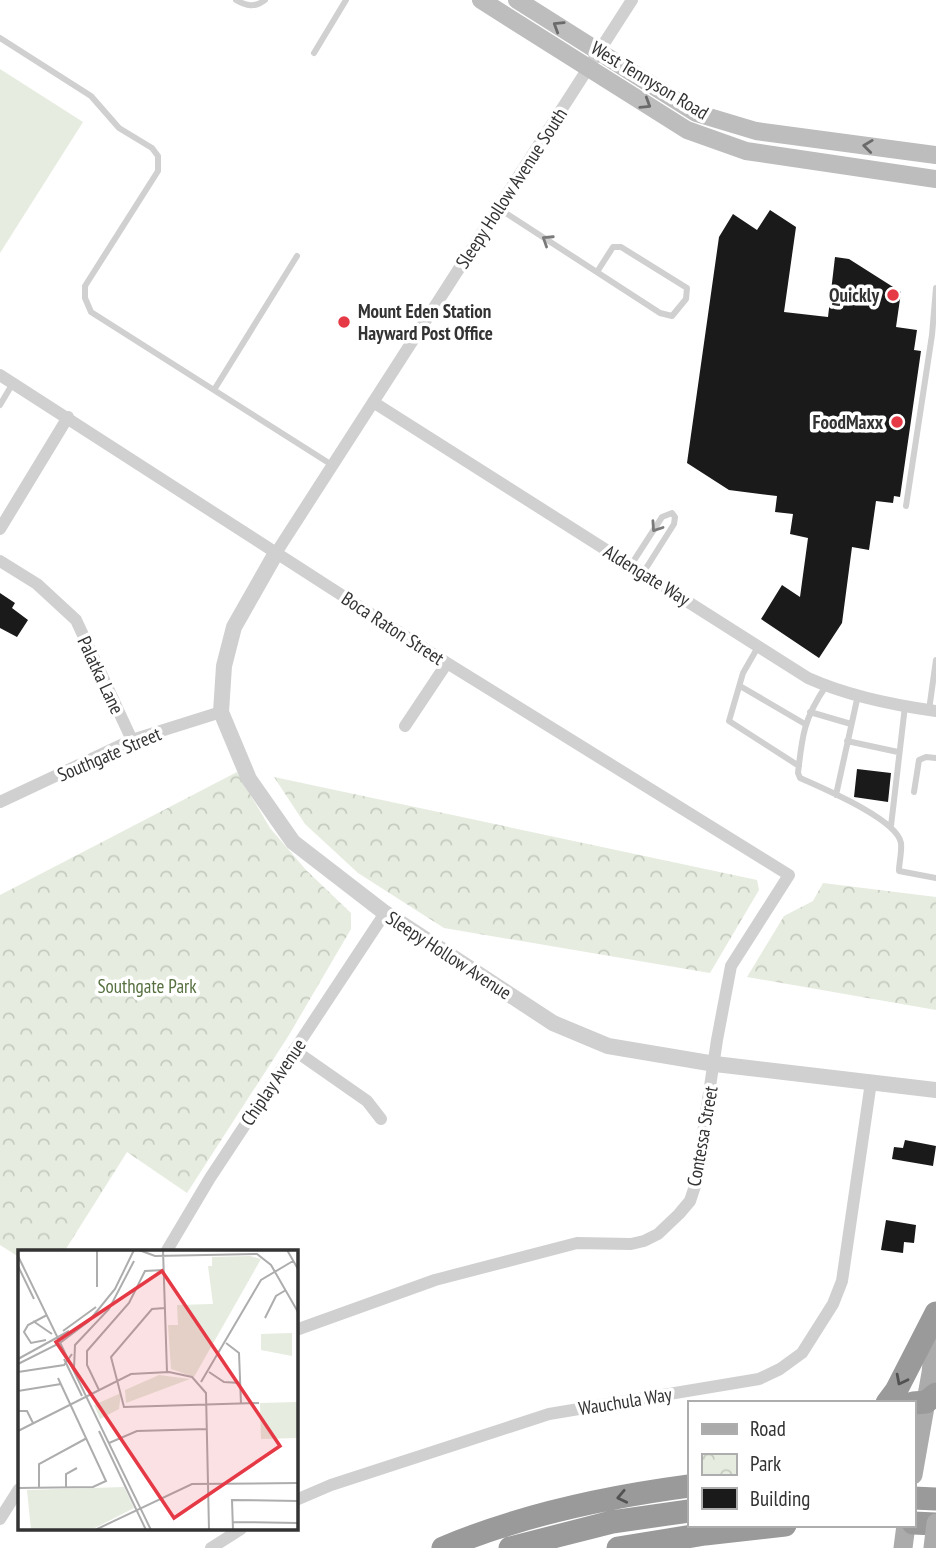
<svg xmlns="http://www.w3.org/2000/svg" width="936" height="1548" viewBox="0 0 936 1548" font-family="'PT Sans Narrow',sans-serif">
	<style>
		.grass { fill: #e6ecdf }
		.park { fill: url(#park-crowns) }
		.building { fill: #1a1a1a }
		.lines { fill: none; stroke-linecap: round; stroke-linejoin: round }
		.service { stroke: #d0d0d0; stroke-width: 6 }
		.minor { stroke: #d0d0d0; stroke-width: 12 }
		.tertiary { stroke: #d0d0d0; stroke-width: 16 }
		.secondary { stroke: #bdbdbd; stroke-width: 18 }
		.primary { stroke: #ababab; stroke-width: 19 }
		.motorway { stroke: #9a9a9a; stroke-width: 23 }
		.primary-bridge { stroke: #ababab; stroke-width: 19 }
		.oneway { stroke: #6a6a6a }
		.oneway2 { stroke: #7a7a7a }
		.oneway3 { stroke: #525252 }
		.poi-dot { fill: #e63946; stroke: #fff; stroke-width: 2.5 }
		.labels { text-anchor: middle; stroke-width: 7; stroke-linejoin: round; paint-order: stroke }
		.street-label { font-size: 19px; fill: #333; stroke: #fff }
		.poi-label { font-size: 19px; font-weight: bold; fill: #333; stroke: #fff; text-anchor: end }
		.park-label { font-size: 19px; fill: #56703f; stroke: #fff }
		.inset-road { fill: none; stroke: #adadad; stroke-width: 2 }
		.view { fill: #e63946; fill-opacity: 0.15; stroke: #e63946; stroke-width: 3.5 }
		.inset-edge { fill: none; stroke: #333; stroke-width: 3.5 }
	</style>
	<defs>
		<pattern id="park-crowns" width="20" height="18" patternUnits="userSpaceOnUse" patternTransform="scale(1.75)"><rect width="20" height="18" fill="#e6ecdf"/><path d="M2 6a3 3 0 1 1 6 0M12 15a3 3 0 1 1 6 0" fill="none" stroke="#c6cbc0"/></pattern>
	</defs>
	<rect width="100%" height="100%" fill="#fff"/>
	<path class="grass" d="M0 69 83 122 0 253Z"/>
	<path class="park" d="M237 772 270 828 306 870 351 913V929L289 1035 187 1193 127 1152 64 1252H19V1257L0 1245V895Z
		M274 777 757 880 759 890 710 973 444 928 358 873 305 824Z
		M823 883 936 897V1010L747 977 784 916 813 901Z"/>
	<path class="building" d="M770 210 796 227 784 312 828 317 835 257 849 259 901 292 896 327 917 330 914 350 921 351 900 497 894 496 893 503 876 501 869 550 852 547 842 623 819 658 761 619 782 585 800 597 808 538 790 534 793 514 775 512 777 496 729 490 687 463 719 237 733 214 757 230Z
		M0 593 15 603 12 608 28 620 17 637 0 628Z
		M857 769 891 773 888 802 854 797Z
		M905 1140 936 1146 933 1166 892 1159 894 1147 903 1148Z
		M886 1220 916 1225 914 1243 904 1242 903 1253 881 1250Z"/>
	<g class="lines">
		<path class="service" d="M236 0C246 6 255 8 265 0
			M0 38 91 96 119 128 152 148 158 156V171L85 286V298L91 312 332 465
			M314 53 346 0
			M498 208 660 313 672 316 686 299 687 288 621 247H613L597 272
			M214 390 297 256
			M0 405 13 383
			M906 506 932 335 936 288
			M631 565 662 517 672 513 675 517 674 524 643 573
			M758 647 743 673 729 721 799 766
			M740 686 805 724
			M826 686C804 718 802 736 798 773L800 778C822 788 897 819 901 843 902 852 899 863 899 871L936 878
			M929 710 936 660
			M810 712 851 724
			M847 741 898 752
			M914 792 919 760 926 757 936 758
			M836 795 858 695
			M891 826 905 706"/>
		<path class="minor" d="M0 375 447 663 789 875 731 966 717 1040 695 1186 690 1201 679 1214 658 1234 644 1241 631 1244 577 1243 435 1280 296 1330
			M373 402 808 678C848 696 892 705 936 711
			M0 529 68 417
			M276 553 632 0
			M0 561 37 584 76 620 132 740
			M405 726 447 663
			M0 802 132 740 221 712
			M294 1050 367 1101 381 1119
			M166 1252 210 1178 385 913
			M296 1500 331 1485 549 1414 759 1379 780 1369 802 1353 833 1304 842 1281 871 1082
			M0 1519 19 1489
			M211 1548 241 1529"/>
		<path class="tertiary" d="M276 553 234 627 224 666 221 712 249 779 293 842 385 913 553 1023 608 1046 715 1064 936 1090"/>
		<path class="secondary" d="M481 0 687 130 746 151 936 179
			M517 0 696 113 756 131 936 155"/>
		<path class="primary" d="M913 1475 931 1373 936 1326
			M903 1548 906 1525"/>
		<path class="motorway" d="M887 1403 896 1391 936 1313
			M913 1403 926 1402 936 1394
			M913 1498 936 1499
			M913 1523 936 1524
			M443 1548C521 1515 606 1497 689 1486
			M510 1548 612 1522 689 1511
			M618 1548 705 1534 785 1525"/>
		<path class="primary-bridge" d="M933 1548 936 1523"/>
	</g>
	<defs><path id="oneway-chevron" d="M-2-3.5L2.5 0L-2 3.5" fill="none" stroke-width="1.6" stroke-linecap="round" stroke-linejoin="round" transform="scale(1.75)"/></defs>
	<g class="oneway">
		<use href="#oneway-chevron" transform="translate(558 26) rotate(-148)"/>
		<use href="#oneway-chevron" transform="translate(646 104) rotate(32)"/>
		<use href="#oneway-chevron" transform="translate(868 146) rotate(-173)"/>
	</g>
	<g class="oneway2">
		<use href="#oneway-chevron" transform="translate(547 240) rotate(-147)"/>
		<use href="#oneway-chevron" transform="translate(656 527) rotate(124)"/>
	</g>
	<g class="oneway3">
		<use href="#oneway-chevron" transform="translate(901 1380) rotate(117)"/>
		<use href="#oneway-chevron" transform="translate(622 1497) rotate(168)"/>
	</g>
	<g class="poi-dot">
		<circle cx="893" cy="295" r="7"/>
		<circle cx="344" cy="322" r="7"/>
		<circle cx="897" cy="422" r="7"/>
	</g>
	<g class="labels">
		<g class="street-label">
			<text transform="translate(650 80) rotate(31)" y="7">West Tennyson Road</text>
			<text transform="translate(511 188) rotate(-57)" y="7">Sleepy Hollow Avenue South</text>
			<text transform="translate(647 575) rotate(32)" y="7">Aldengate Way</text>
			<text transform="translate(393 628) rotate(33)" y="7">Boca Raton Street</text>
			<text transform="translate(101 675) rotate(65)" y="7">Palatka Lane</text>
			<text transform="translate(109 754) rotate(-23)" y="7">Southgate Street</text>
			<text transform="translate(449 955) rotate(33)" y="7">Sleepy Hollow Avenue</text>
			<text transform="translate(273 1082) rotate(-56)" y="7">Chiplay Avenue</text>
			<text transform="translate(702 1136) rotate(-80)" y="7">Contessa Street</text>
			<text transform="translate(625 1401) rotate(-9)" y="7">Wauchula Way</text>
		</g>
		<g class="poi-label">
			<text x="879" y="302">Quickly</text>
			<text x="358" y="318" text-anchor="start">Mount Eden Station<tspan x="358" dy="22">Hayward Post Office</tspan></text>
			<text x="883" y="429">FoodMaxx</text>
		</g>
		<g class="park-label">
			<text x="147" y="993">Southgate Park</text>
		</g>
	</g>
	<g transform="translate(18 1250)">
		<rect width="280" height="280" fill="#fff"/>
		<path d="M274 83V106L243 100V84ZM279 152 280 188 243 189 242 153Z" fill="#e6ecdf"/>
		<path d="M232 6 243 9 176 127 153 119 150 75H160L159 55 195 54 190 16H194V7ZM141 125 172 129 108 153 107 140ZM103 143 101 159 82 169 76 155ZM106 237 116 258 73 280H13L9 240Z" fill="#e6ecdf"/>
		<path class="inset-road" d="M79 0V37M121 0 137 6 239 4 253 15 280 62M145 0 149 122M269 0 280 19M0 6 133 280M0 16 16 49M147 58 134 59 93 107 106 157 241 153M247 68 258 46 268 40M15 71 34 84M45 81 78 57M28 90 13 93 6 82 10 75 29 65M208 93 221 103 223 154M0 109 51 81M46 109 64 146M0 114 42 93 71 71 97 39 116 0M56 119 57 95 91 59 116 11M0 122 46 115 54 104M191 122 206 132 222 133M183 132 243 30 275 11M81 140 69 115V101L111 53 127 21 146 20M0 141 43 134M0 161H9L15 173M0 181 113 124 151 122 174 127 188 143 191 280M81 181 128 280M91 193 119 181 189 179M48 237V224L59 218M0 238 75 237 88 231 40 128M21 238V214L69 188M215 272 280 273M77 280 174 234 280 233M215 280 214 250 280 251"/>
		<path class="view" d="M144 21 262 196 156 268 38 92Z"/>
		<rect width="280" height="280" class="inset-edge"/>
	</g>
	<rect x="688" y="1401" width="228" height="126" fill="#ffffff" stroke="#adadad" stroke-width="2"/>
	<rect x="702" y="1424" width="35" height="10" fill="#ababab" stroke="#adadad" stroke-width="2"/>
	<text x="750" y="1436" font-size="21" fill="#333333">Road</text>
	<rect x="702" y="1454" width="35" height="21" fill="url(#park-crowns)" stroke="#adadad" stroke-width="2"/>
	<text x="750" y="1471" font-size="21" fill="#333333">Park</text>
	<rect x="702" y="1488" width="35" height="21" fill="#1a1a1a" stroke="#adadad" stroke-width="2"/>
	<text x="750" y="1506" font-size="21" fill="#333333">Building</text>
</svg>
